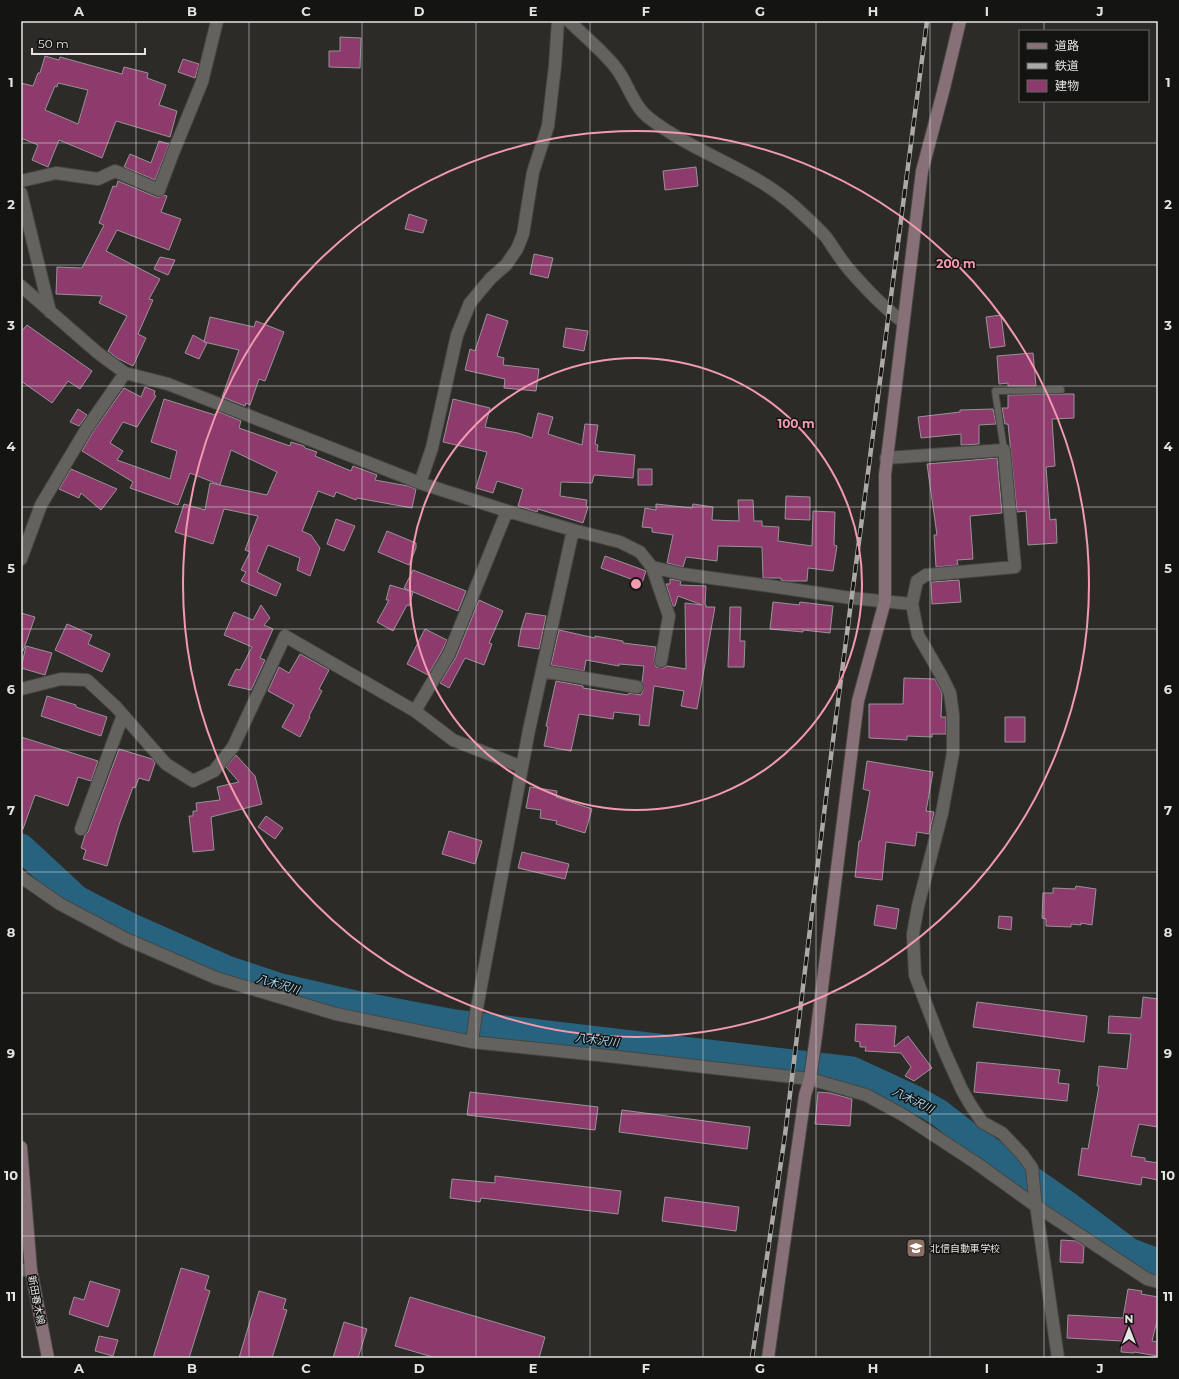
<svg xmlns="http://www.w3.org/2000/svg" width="1179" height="1379" viewBox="0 0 1179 1379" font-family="Montserrat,'Noto Sans JP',sans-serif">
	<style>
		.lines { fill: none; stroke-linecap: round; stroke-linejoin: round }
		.river { stroke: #27627e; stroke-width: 27 }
		.building { fill: #8d3b6d; stroke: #979395; fill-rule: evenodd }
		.lane-casing { stroke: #474643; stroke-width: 8 }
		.street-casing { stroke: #474643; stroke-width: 14 }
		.secondary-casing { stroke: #474643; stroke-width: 14 }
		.lane { stroke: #64625f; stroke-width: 6 }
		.street { stroke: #64625f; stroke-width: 12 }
		.secondary { stroke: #887078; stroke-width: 12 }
		.rail-casing { stroke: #abaaa7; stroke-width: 4.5 }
		.rail { stroke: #141412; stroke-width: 3; stroke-dasharray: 9; stroke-linecap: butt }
		.grid { fill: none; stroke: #e4e3e1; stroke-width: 1; stroke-opacity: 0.55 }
		.ring { fill: none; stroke: #f29aaf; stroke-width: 2 }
		.labels { text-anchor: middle; stroke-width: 3; stroke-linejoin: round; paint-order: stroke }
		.poi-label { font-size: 10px; fill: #e4e3e1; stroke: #141412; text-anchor: start }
		.street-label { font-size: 10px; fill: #e4e3e1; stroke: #141412 }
		.water-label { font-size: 11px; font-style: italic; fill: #a9d9f4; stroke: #141412 }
		.centre { fill: #f29aaf; stroke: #141412; stroke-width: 2 }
		.ring-label { font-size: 12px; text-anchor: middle; font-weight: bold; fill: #f29aaf; stroke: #141412; stroke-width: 3; stroke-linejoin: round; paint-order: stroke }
		.neatline { fill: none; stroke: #e4e3e1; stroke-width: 1.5 }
		.grid-label { font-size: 13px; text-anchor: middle; font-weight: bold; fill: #e4e3e1 }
	</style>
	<rect width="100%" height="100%" fill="#2d2b28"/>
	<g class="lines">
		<path class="river" d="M21 847 77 899 130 926 227 969 281 987 355 1004 455 1023 852 1070 915 1099 938 1112 965 1133 1068 1205 1129 1251 1158 1262"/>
	</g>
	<path class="building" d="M340 37 361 38 360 68 329 67V51H340Z
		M45 56 59 60 60 57 122 74 124 67 148 73 147 78 166 85 159 105 177 111 170 137 116 121 102 158 59 140 48 167 32 160 38 145 21 138V83L33 86 38 73H40ZM58 83 88 90 78 124 45 110 55 86 57 87Z
		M183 59 199 64 195 78 178 72Z
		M159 141 169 144 155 180 124 167 130 154 151 163Z
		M696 167 698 186 665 190 663 171Z
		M118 181 156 197H160L164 195 167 196 161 212 181 219 169 250 117 230 106 251 160 279 149 299 153 300 138 334 146 338 133 366 117 358 108 351 127 316 99 303 102 296 56 294 57 267 82 268 104 225 99 223 113 186 116 187Z
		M409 214 427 220 423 233 405 229Z
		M534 254 553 258 548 278 530 274Z
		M160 257 175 260 168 275 154 269Z
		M487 314 508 321 497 356 504 358 503 365 539 369 536 391 504 388 505 379 465 370 470 349 475 351Z
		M1001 315 1005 346 990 348 986 317Z
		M210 317 254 327 256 321 284 332 265 381 259 379 250 405 246 403 245 406 222 397 239 350 204 342Z
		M27 325 92 371 80 389 68 381 52 403 21 381V332Z
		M566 328 588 331 584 351 563 347Z
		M193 335 207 343 199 359 185 353Z
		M1033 353 1036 386H1008V383L999 384 997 356Z
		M145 387 155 391 154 395 156 396 137 427 123 422 110 443 123 451 117 460 170 479 177 451 151 442 164 399 215 415 217 411 241 421 239 428 290 446 291 442 304 446 305 448 317 452 315 456 351 471 353 466 377 475 375 480 408 486 416 489 412 508 357 498 356 500 336 492 334 497 318 491 302 531 311 535 320 548 310 576 297 570 300 558 268 545 257 572 281 584 276 596 241 581 246 572 241 570 250 552 245 550 258 516 224 509 213 544 175 532 184 504 205 510 210 483 267 495 277 472 231 450 220 485 190 473 178 505 130 488 133 482 82 451 93 432 124 388 141 397Z
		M1061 394H1074V418L1052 419 1055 466 1046 467 1050 520 1056 519 1057 543 1028 545 1026 511 1017 512 1008 424H1005L1002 408H1008V395Z
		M453 399 490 408 485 427 518 433 532 438 538 413 553 417 548 434 582 445 585 424 598 425 595 444 598 445 597 451 635 455 633 478 594 475 592 483 561 482 560 496 587 500 586 506 588 507 583 523 538 509 537 512 518 506 523 489 497 481 493 493 476 488 487 452 443 442Z
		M78 409 87 415 79 426 70 422Z
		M993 409 996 424 979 425V444L961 445V434L921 438 918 417 960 412V410Z
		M997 458 1002 513 970 516 973 559 957 560 958 565 936 567 934 535H937L927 464Z
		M71 469 117 489 101 510 81 493 79 498 59 489Z
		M638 469H652V485H638Z
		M786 496 810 497V520L785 519Z
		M738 500H753L754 521H762V526L779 527 778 541 812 546 813 511 835 512 834 545 837 546 833 571 808 568 807 581H785L781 580V578H763L762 547 718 546 717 561 686 557 683 567 667 563 673 535 652 532V528L642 527 645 508 656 510V504L692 508 693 504 713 507 712 520 739 521Z
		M336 519 355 526 344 551 327 544Z
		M387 531 416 543V548L409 565 378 552Z
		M605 556 646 571 642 583 601 568Z
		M413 570 466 591 458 611 404 588Z
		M670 579 681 581 680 585 706 586 705 605H706V607H715L697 709 681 706 684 691 654 686 649 726 639 725 640 715 614 712 613 719 579 714 571 751 544 746 548 727 546 726 556 681 583 686V688L628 695 629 693 641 695 644 688 642 682 644 666 619 664V666L586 660 584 671 551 665 559 630 595 638V636L623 641V643L656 647 654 660 656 667 663 668 667 666 686 669 685 603 702 605 678 596 675 606H673L666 584H670Z
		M959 580 961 602 932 604 931 582Z
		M390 585 413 592 409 606 407 605 393 631 377 622 389 600H386Z
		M479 600 503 611 489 643 492 644 484 665 465 658 449 688 440 683 456 657Z
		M773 602 799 605 800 602 833 606 830 633 803 630V632L770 629Z
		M261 605 270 618 264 625 273 629 260 658 265 660 251 690 228 685 236 669 240 670 252 647 224 635 234 612 253 620Z
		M730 607H741L740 641H745L744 667H728Z
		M21 613 35 617 23 651H21Z
		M526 613 546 616 539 649 518 646 521 629Z
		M67 624 92 635 88 644 110 654 102 672 55 650Z
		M425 629 447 640 442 651 428 675 407 664Z
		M26 646 52 653 45 675 21 668Z
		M300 654 329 670 319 689 322 691 309 716 310 717 300 737 282 727 294 705 268 691 279 667 289 673Z
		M904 678 935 679 942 693 941 717H946V734H932V737L907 736V740L869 738V704H903Z
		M47 696 76 705V707L107 717 101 736 41 716Z
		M1005 717H1025V742H1005Z
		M21 737 98 761 91 781 78 777 68 806 35 795 23 829 21 828Z
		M119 749 152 759 155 763 149 781 139 778 135 788 133 787 119 825 107 866 83 859 86 850 81 848 85 835 88 832Z
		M236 755 255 776 262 804 211 817 214 850 193 852 189 816H193V811H197L196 803 220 800 217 787 239 782 226 767Z
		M867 761 933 772 926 811 934 812 929 834 917 832 915 846 886 842 882 880 855 877 859 841H861L870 791 863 789Z
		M530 787 557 791 556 797 592 809 585 833 556 824 557 821 540 818 541 810 526 808Z
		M266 816 283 828 275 839 258 827Z
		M449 831 482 841 475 864 442 854Z
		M522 852 569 864 565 879 518 868Z
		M1076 886 1096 889 1092 925 1081 923V925L1071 924V927L1046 926V919L1042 918 1043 893H1053V888L1075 889Z
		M877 905 899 909 896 929 874 925Z
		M999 916 1012 917 1011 930 998 928Z
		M1143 997 1158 999V1127L1139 1124 1131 1156 1145 1158V1161L1158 1163V1180L1142 1177 1141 1185 1078 1175 1082 1148 1088 1149 1099 1086H1097L1099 1066 1127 1069 1131 1034 1108 1033 1109 1016 1141 1018Z
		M977 1002 1087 1016 1084 1042 973 1027Z
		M856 1024 896 1026 894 1047 908 1036 932 1068 914 1081 905 1076 911 1067 901 1053 865 1051 866 1047H860V1042L855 1041Z
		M977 1062 1060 1070 1058 1083 1069 1084 1067 1101 974 1092Z
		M470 1092 598 1107 595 1130 467 1115Z
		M818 1092 830 1093 852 1099 850 1126 815 1124Z
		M622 1110 750 1127 747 1149 619 1132Z
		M495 1176 621 1191 618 1214 481 1198 480 1202 450 1198 452 1179 495 1183Z
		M665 1197 739 1207 736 1231 662 1221Z
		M1061 1240 1076 1241 1084 1246 1083 1263 1060 1262Z
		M181 1268 209 1276 205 1289 210 1291 189 1358H153Z
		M90 1281 120 1290 108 1327 69 1314 74 1297 84 1300Z
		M1128 1289 1142 1291 1141 1294 1158 1297V1317L1152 1341 1158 1342V1356L1134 1352V1353L1121 1352 1122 1341 1067 1338 1068 1315 1123 1318Z
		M259 1291 286 1299 283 1309 287 1310 272 1358H239Z
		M410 1297 545 1337 539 1358H436L395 1346Z
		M344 1322 367 1329 358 1358H333Z
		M99 1336 118 1340 113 1356 95 1351Z"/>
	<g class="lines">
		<defs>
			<path id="lane" d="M1004 450 995 391 1061 390"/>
			<path id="street" d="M569 21C584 36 603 51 616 68 628 83 633 106 649 118 694 153 751 168 794 206 805 216 816 226 826 237 833 247 839 257 847 267 864 287 882 306 903 322
				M21 181 56 173 98 179 115 171 159 190 173 153 202 82 217 21
				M21 193 50 312
				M21 286 98 353 125 373 168 384 420 483 507 511 573 530 620 542 640 552 652 567 682 574 770 586 851 598 912 604
				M886 458 1004 450 1015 567 926 575 917 581 912 604 918 635 941 675 950 693 953 715V753L942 813 918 906 913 934 915 975 943 1048 962 1090 970 1104 982 1122 1002 1133 1022 1154 1032 1168 1035 1198 1058 1358
				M420 483 432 448 457 335 470 303 491 278 506 265 517 249 523 234 533 172 548 126 555 66 558 21
				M21 559 41 505 87 428 125 373
				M652 567 669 616 661 661
				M542 671 637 687
				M21 689 61 679 87 680 116 707 166 764 193 781 214 771 233 747 285 636 415 711 453 740 522 767
				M415 711 449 654 507 511
				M81 829 123 715
				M21 877 60 904 126 939 216 978 336 1014 472 1042 617 1057 810 1079 866 1095 903 1115 976 1163 1036 1206 1147 1279 1158 1282
				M472 1042 476 1013 529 730 573 530
				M21 1270H31"/>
			<path id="secondary" d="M21 1147 31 1270 48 1358
				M768 1358 805 1095 810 1079 816 1036 858 701 885 601V475L922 171 943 92 960 21"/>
		</defs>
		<use href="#lane" class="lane-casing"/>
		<use href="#street" class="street-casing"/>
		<use href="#secondary" class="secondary-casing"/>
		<use href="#lane" class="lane"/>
		<use href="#street" class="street"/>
		<use href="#secondary" class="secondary"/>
		<defs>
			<path id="rail" d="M752 1358 785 1135 832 748 927 21"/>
		</defs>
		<use href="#rail" class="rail-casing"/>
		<use href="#rail" class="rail"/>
	</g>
	<path class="grid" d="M136 21V1358M249 21V1358M362 21V1358M476 21V1358M590 21V1358M703 21V1358M816 21V1358M930 21V1358M1044 21V31M1044 101V1358M21 143H1158M21 265H1158M21 386H1158M21 507H1158M21 629H1158M21 750H1158M21 872H1158M21 993H1158M21 1114H1158M21 1236H1158"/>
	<g class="ring">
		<circle cx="636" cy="584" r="226"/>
		<circle cx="636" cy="584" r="453"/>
	</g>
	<defs>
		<symbol id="school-square" viewBox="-11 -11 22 22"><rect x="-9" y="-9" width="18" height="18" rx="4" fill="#8d6e63" stroke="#141412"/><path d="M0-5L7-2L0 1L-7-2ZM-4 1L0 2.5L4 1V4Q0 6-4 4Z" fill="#fff"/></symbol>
	</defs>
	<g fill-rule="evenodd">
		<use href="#school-square" x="905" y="1237" width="22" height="22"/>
	</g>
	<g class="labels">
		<g class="poi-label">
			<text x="930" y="1252">北信自動車学校</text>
		</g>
		<g class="street-label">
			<text transform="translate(37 1300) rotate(79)" y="4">新田春木線</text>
		</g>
		<g class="water-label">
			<text transform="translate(278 984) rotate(16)" y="4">八木沢川</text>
			<text transform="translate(597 1040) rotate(7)" y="4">八木沢川</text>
			<text transform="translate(913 1100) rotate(26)" y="4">八木沢川</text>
		</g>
	</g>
	<circle cx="636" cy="584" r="6" class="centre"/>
	<g class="ring-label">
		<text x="956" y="268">200 m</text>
		<text x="796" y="428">100 m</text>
	</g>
	<rect width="1179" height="1379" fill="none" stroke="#141412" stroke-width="44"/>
	<rect x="1019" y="30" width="130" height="72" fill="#141412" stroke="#676765"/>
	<rect x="1027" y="43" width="20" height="6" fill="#887078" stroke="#676765"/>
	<text x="1055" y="50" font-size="12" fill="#e4e3e1">道路</text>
	<rect x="1027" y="63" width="20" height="6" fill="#abaaa7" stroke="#676765"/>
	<text x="1055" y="70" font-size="12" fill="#e4e3e1">鉄道</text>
	<rect x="1027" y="80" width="20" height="12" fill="#8d3b6d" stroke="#676765"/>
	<text x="1055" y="90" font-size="12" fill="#e4e3e1">建物</text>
	<g transform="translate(1129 1329)" stroke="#141412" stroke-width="3" paint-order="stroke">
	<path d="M0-3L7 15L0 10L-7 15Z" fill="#e4e3e1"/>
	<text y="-6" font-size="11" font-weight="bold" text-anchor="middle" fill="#e4e3e1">N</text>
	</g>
	<path d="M32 48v6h113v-6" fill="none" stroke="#e4e3e1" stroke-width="2"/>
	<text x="38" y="48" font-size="12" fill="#e4e3e1" stroke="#141412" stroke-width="3" paint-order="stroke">50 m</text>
	<rect x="22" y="22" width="1135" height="1335" class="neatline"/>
	<g class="grid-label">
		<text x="79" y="16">A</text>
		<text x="192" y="16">B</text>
		<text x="306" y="16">C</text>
		<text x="419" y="16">D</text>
		<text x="533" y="16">E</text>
		<text x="646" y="16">F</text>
		<text x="760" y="16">G</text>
		<text x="873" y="16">H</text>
		<text x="987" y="16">I</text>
		<text x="1100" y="16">J</text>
		<text x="11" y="87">1</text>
		<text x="1168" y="87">1</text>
		<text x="11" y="209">2</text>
		<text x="1168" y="209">2</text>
		<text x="11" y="330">3</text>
		<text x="1168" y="330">3</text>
		<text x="11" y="451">4</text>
		<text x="1168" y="451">4</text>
		<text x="11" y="573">5</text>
		<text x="1168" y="573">5</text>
		<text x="11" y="694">6</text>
		<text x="1168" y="694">6</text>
		<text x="11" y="815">7</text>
		<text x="1168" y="815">7</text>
		<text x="11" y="937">8</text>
		<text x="1168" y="937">8</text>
		<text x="11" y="1058">9</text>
		<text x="1168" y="1058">9</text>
		<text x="11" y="1180">10</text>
		<text x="1168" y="1180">10</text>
		<text x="11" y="1301">11</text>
		<text x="1168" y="1301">11</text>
		<text x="79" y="1373">A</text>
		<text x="192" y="1373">B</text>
		<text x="306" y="1373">C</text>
		<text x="419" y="1373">D</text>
		<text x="533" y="1373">E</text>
		<text x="646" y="1373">F</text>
		<text x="760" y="1373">G</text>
		<text x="873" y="1373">H</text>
		<text x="987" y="1373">I</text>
		<text x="1100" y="1373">J</text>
	</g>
</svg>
